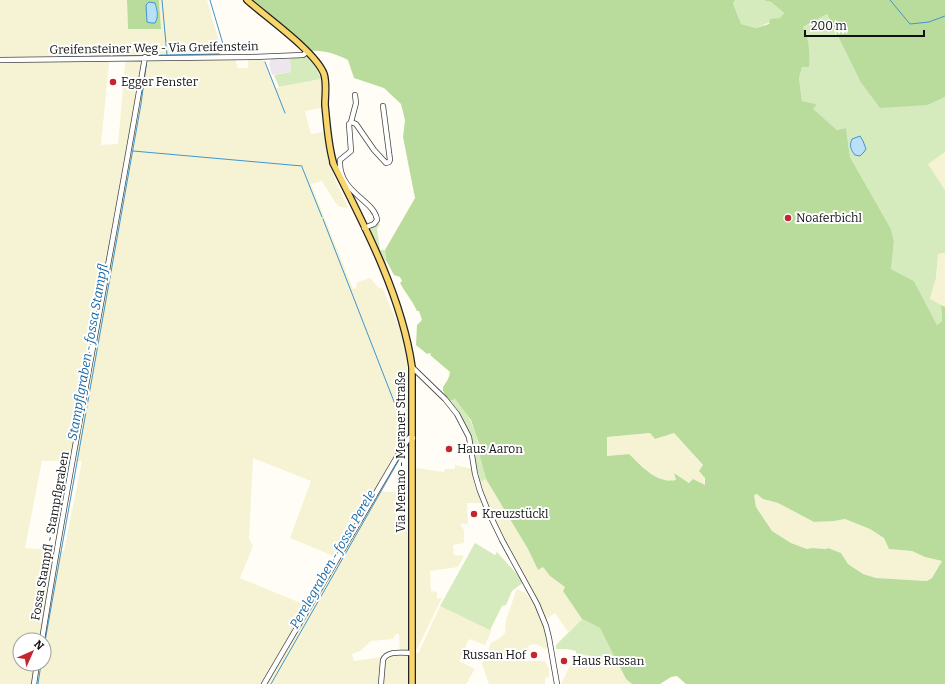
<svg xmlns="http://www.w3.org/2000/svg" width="945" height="684" viewBox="0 0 945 684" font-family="Bitter,serif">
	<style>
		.industrial { fill: #eee6ef }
		.farmland { fill: #f6f3d4; fill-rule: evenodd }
		.green { fill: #d5ebbd }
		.forest { fill: #b9dc9c; fill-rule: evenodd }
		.water { fill: #b9e0f7; stroke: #3f96cf }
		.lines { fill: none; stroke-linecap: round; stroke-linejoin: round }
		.stream { stroke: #3f96cf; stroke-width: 1 }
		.minor-casing { stroke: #444; stroke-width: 6 }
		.major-casing { stroke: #222; stroke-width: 8 }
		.minor { stroke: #fff; stroke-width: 4.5 }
		.major { stroke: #f9d66b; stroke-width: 5.5 }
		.poi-dot { fill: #c4262e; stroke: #fff; stroke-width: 1.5 }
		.labels { text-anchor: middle; stroke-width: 4; stroke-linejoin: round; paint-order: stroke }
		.street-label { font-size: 12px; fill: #111; stroke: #fff }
		.poi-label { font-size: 12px; fill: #111; stroke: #fff; text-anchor: start }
		.water-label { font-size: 13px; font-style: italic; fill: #1768a6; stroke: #fff }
	</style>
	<rect width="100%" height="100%" fill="#fffdf5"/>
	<path class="industrial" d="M271 59H290L291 72 272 75 269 64Z"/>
	<path class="farmland" d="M0 0H127L128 29H161L159 0H207L221 48 222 59H235L238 68H248V59H263L276 88 321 79V108L305 111 311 134 324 132 328 158 334 177 348 208 340 207 335 202 322 181 311 184 353 289 357 287 356 283 370 278 378 287 383 289 403 337 407 365 409 434 377 491 407 493 410 651 400 652 399 634H396L393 639 371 641 360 651 352 654 354 661 410 653 409 684H0ZM110 52 126 53 118 144 101 145ZM253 458 311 481 290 538 336 557 308 606 240 578 253 546 249 538ZM42 461H82L64 551 25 548ZM20 640H44V664H20Z
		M945 97V190L927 163Z
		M945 253V307L930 300 936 278 938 254Z
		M650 433 655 439 674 433 703 466 705 485 690 483 674 473 676 480 671 481 660 479 650 473 629 454 607 456V437Z
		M455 465 472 469 475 485 482 503H467L468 524H460L464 530V543L453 545 454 555 464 556 458 567 430 571 431 591 437 592V598H442L417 649H415L416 468 444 472 445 469H455Z
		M486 479 528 549 538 570 543 567 550 576 565 587 563 591 582 619 568 632 555 613 546 619 538 601 515 561 489 508 480 482Z
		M757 493 763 499 778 503 814 522 834 521 845 519 870 529 884 538 890 549 912 551 925 557 942 561 932 578 928 581 876 578 863 574 848 564 841 553 828 548 826 549 812 548 807 549 791 543 772 531 756 507 754 495Z
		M518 589 525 593 532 601 536 608 545 631 549 647 545 649 537 644 529 645 524 661H545L549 669V677L545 678V684H489L482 664 491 643 500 638 505 633 506 620 516 591Z
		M440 606 492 630 485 645 469 639 459 661 475 669 466 684H415V654L419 652Z
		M576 653 618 661 626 679 632 684H561Z"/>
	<path class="green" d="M735 0H762L771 2 784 13 780 18 756 28 741 24 733 3Z
		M827 14 860 81 928 105 945 97V152L928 164 945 190V253L938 254 936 278 930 299 941 305 942 321 937 325 914 281 891 269 894 242 891 229 850 157 846 128 837 130 812 109 817 104 802 101 799 78 802 66H809L806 33 803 27Z
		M306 56C314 59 318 71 321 79L279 87 274 75 291 72 290 59Z
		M378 223 380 224 377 229 380 250H385L386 264 385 266 369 231 371 228Z
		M455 399C460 406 468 414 471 422 479 440 481 460 486 479L480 482 473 453 459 414 450 401Z
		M475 543 495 555 497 552 524 582 512 591 506 605 502 606 490 630 440 606Z
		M582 619 600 628 618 661 576 653V651L567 649H556V645Z"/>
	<path class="forest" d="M127 0H159L161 29H128Z
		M252 0H735L733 3 741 24 756 28 769 24 770 19 780 18 784 13 771 2 762 0H945V97L928 105 880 108 860 81 827 14 803 27C809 39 810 53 809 67H802L799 78 802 101 817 104 813 109 837 130 846 128 850 157 891 229 894 242 891 269 914 281 937 325 942 321 941 305 945 307V684H686L677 676 671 677 660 684H632L626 679 600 628 582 619 563 591 565 587 550 576 543 567 538 570 528 549 486 479 480 456 481 450 471 420 455 399 450 401C435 384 448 388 450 372L430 355 431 354 430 353 427 354 416 345 417 325 422 320 419 311H417C413 302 405 292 400 283L402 281 400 277 394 275 386 260 385 250 415 198 403 137 405 120 401 104 384 88 354 78 348 60C336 54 324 50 311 51ZM650 433 655 439 674 433 703 465 699 471 705 478V485L693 479 689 483 674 473 676 480C656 484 642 466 629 454L607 456V437ZM757 494 763 499 778 503 814 522 834 521 845 519 870 529 884 538 889 549 912 551 925 557 942 561 932 578 927 581 876 578 863 574 848 564 841 553 828 548 826 549 812 548 807 549 791 543 772 531 756 507 754 495Z"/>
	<path class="water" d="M149 2 155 3C157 9 159 17 155 23H151L147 22 146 5Z
		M860 136 863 141 866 149 864 152 860 156 855 155C851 150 849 146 852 139Z"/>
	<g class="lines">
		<path class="stream" d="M162 0 167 55
			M210 0 223 44 224 52
			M890 0 910 24 929 22 945 16
			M113 56 219 54
			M58 57 110 56
			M265 62 285 113
			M133 151 302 166
			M302 167 322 217
			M323 219 407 435
			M44 647 141 104 147 60
			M38 684 41 664
			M271 684 408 444"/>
		<defs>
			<path id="minor" d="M0 60 252 57 303 55 307 52
				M351 122 356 103 355 95
				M364 228 374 224 377 220C375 200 338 193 340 160L351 151 349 124 351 122 356 124 374 150 386 163 389 162 390 160 383 106
				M412 367 445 399 457 414 469 437 475 474 480 491 488 511 502 540 537 604 546 626 549 638 557 684
				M42 640C73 445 112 252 145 57
				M34 684 37 664
				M264 684 401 450 409 438H413
				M381 684 383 660C387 650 403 653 412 653"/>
			<path id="major" d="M247 0C266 17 316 52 324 74 327 84 325 94 325 105 327 124 328 146 334 165
				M333 163C365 226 402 297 412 367V684"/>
		</defs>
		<use href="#minor" class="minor-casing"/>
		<use href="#major" class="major-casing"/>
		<use href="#minor" class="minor"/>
		<use href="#major" class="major"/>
	</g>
	<g class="poi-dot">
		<circle cx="113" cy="82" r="4"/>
		<circle cx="788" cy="218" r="4"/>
		<circle cx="449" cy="449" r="4"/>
		<circle cx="474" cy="514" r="4"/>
		<circle cx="534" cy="655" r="4"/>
		<circle cx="564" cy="661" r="4"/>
	</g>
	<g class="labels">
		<g class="street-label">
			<text transform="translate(154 48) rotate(-1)" y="4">Greifensteiner Weg - Via Greifenstein</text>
			<text transform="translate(401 452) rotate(-90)" y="4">Via Merano - Meraner Straße</text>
			<text transform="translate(50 536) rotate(-80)" y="4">Fossa Stampfl - Stampflgraben</text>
		</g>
		<g class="poi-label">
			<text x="121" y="86">Egger Fenster</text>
			<text x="796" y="222">Noaferbichl</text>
			<text x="457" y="453">Haus Aaron</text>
			<text x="482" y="518">Kreuzstückl</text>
			<text x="526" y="659" text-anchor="end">Russan Hof</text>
			<text x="572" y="665">Haus Russan</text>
		</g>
		<g class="water-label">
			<text transform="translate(87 352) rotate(-80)" y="5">Stampflgraben - fossa Stampfl</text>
			<text transform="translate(332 559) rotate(-60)" y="5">Perelegraben - fossa Perele</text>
		</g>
	</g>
	<g transform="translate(32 652) rotate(45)"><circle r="19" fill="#ffffff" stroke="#a0a0a0"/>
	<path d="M0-3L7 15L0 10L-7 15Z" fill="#c4262e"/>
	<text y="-6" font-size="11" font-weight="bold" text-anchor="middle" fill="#111111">N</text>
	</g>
	<path d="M805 30v6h119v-6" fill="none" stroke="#111111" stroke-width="2"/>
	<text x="811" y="30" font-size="12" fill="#111111" stroke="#ffffff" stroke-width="3" paint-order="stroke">200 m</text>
</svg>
